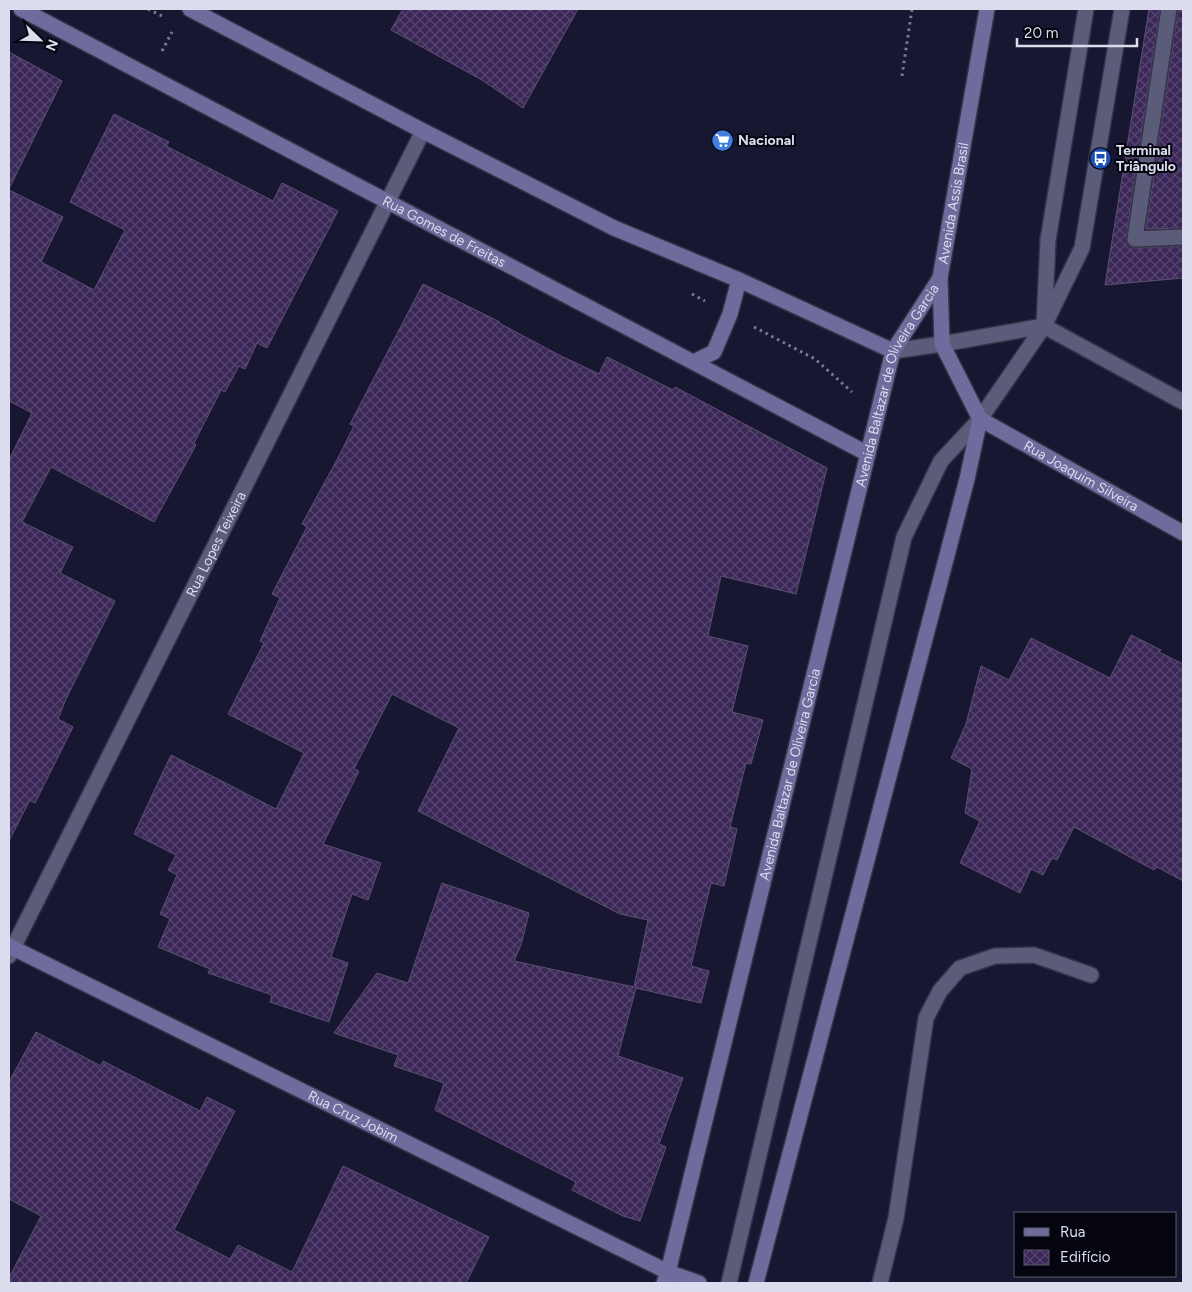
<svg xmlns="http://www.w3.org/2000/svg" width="1192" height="1292" viewBox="0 0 1192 1292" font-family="Figtree,sans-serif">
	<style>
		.building { fill: url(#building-cross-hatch); stroke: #5c526f }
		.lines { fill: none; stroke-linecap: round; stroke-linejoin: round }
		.lane-casing { stroke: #343347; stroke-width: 18 }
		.street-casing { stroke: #343347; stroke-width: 18 }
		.secondary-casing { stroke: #343347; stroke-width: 18 }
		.path { stroke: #7a7a90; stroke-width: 3; stroke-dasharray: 2.5 4; stroke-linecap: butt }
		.lane { stroke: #5b5c7a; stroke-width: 15 }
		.street { stroke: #5b5c7a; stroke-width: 15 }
		.secondary { stroke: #6e6c9c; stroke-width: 15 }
		.labels { text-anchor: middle; stroke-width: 4; stroke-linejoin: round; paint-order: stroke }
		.poi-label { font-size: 14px; font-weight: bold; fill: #dbdcee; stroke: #05050f; text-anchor: start }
		.street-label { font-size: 14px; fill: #dbdcee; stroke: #05050f }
	</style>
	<defs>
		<pattern id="building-cross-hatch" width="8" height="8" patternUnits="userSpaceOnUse" patternTransform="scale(1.25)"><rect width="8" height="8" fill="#3b2758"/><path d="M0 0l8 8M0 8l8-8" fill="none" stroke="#574670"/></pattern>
	</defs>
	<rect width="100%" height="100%" fill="#181731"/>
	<path class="building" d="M403 9H578L523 108 482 80 391 30Z
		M1149 9H1160L1126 238 1127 243 1131 247 1135 248 1183 246V278L1105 285Z
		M1178 9H1183V228L1146 229Z
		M9 52 62 81 9 189Z
		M114 114 169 142 166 146 273 201 282 183 338 211 267 348 257 343 245 369 239 366 225 392 221 390 194 443 196 445 154 522 51 467 22 522 73 547 60 573 115 601 66 699 58 719 73 727 35 803 30 800 9 841V460L32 413 9 401V190L63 217 41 262 94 290 125 230 70 202Z
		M423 284 500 322 499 323 561 356 599 374 607 357 673 390 675 387 827 468 796 594 721 576 708 636 748 646 732 712 763 720 751 764 746 763 730 827 737 829 724 886 711 883 691 966 709 971 701 1003 636 988 618 1056 683 1078 659 1144 666 1147 640 1221 623 1216 572 1190 576 1182 435 1110 444 1083 394 1066 398 1055 334 1033 377 973 408 983 442 883 529 913 521 945 514 961 634 987 648 920 620 914 418 811 459 728 392 694 354 769 359 771 323 844 381 863 368 900 352 894 331 957 348 963 329 1022 270 1002 272 995 208 973 210 969 158 947 170 919 160 914 177 875 168 870 176 855 134 834 171 755 276 809 304 753 228 714 264 643 260 641 280 598 272 594 307 527 302 524 339 456 354 426 350 424Z
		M1131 635 1161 650 1159 652 1183 664V881L1157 867 1154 870 1074 827 1057 860 1052 858 1043 875 1031 869 1020 893 960 863 980 821 965 813 972 769 951 758 966 724 981 666 1009 680 1031 638 1110 678Z
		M36 1032 101 1066 103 1061 200 1111 207 1097 235 1111 174 1230 230 1259 238 1245 292 1272 343 1166 489 1237 466 1283H9V1278L41 1216 9 1199V1082Z"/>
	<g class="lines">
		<defs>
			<path id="lane" d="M1122 9 1082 248 1044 326 1183 402
				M1169 9 1135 239 1183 237
				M893 351 942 344 1044 326
				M729 1283 904 537 941 461 980 419 1044 326 1048 240 1086 9
				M880 1283 896 1218 926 1018 940 991 960 968 995 956 1034 955 1091 975"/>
			<g id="street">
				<path id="s1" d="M9 956 423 131"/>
			</g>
			<g id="secondary">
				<path id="s2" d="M21 9 868 454"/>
				<path d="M190 9 423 131 614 228 739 280 893 351"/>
				<path d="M694 362 714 352 730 314 739 280"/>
				<path id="s3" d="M980 419 942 344 940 278 987 9"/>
				<path id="s4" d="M980 419 1183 533"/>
				<path id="s5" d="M9 946 668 1272 699 1283"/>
				<path id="s6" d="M664 1283 668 1272 893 351 940 278"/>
				<path d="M756 1283 967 479 980 419"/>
			</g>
		</defs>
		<use href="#lane" class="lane-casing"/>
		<use href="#street" class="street-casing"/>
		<use href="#secondary" class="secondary-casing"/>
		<path class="path" d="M148 9 162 16
			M162 51 172 32
			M902 76 912 9
			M692 294 705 301
			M754 327 815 359 852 392"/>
		<use href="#lane" class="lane"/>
		<use href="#street" class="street"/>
		<use href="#secondary" class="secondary"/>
	</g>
	<defs>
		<symbol id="supermarket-disc" viewBox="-11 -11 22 22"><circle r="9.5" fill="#3f7fe0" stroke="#05050f"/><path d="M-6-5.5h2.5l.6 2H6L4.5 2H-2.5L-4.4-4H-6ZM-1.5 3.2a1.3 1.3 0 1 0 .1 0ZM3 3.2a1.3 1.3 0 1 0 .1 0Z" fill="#fff"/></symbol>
		<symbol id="bus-disc" viewBox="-11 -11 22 22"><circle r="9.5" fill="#1a4fb4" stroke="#05050f"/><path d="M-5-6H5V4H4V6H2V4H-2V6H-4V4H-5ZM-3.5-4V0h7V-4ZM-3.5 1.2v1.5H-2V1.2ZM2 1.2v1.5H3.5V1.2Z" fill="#fff"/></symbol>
	</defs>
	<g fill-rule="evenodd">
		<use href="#supermarket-disc" x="710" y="128" width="25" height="25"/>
		<use href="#bus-disc" x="1088" y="146" width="25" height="25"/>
	</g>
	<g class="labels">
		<g class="poi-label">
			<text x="738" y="145">Nacional</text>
			<text x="1116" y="155">Terminal<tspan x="1116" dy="16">Triângulo</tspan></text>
		</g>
		<g class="street-label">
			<text dy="5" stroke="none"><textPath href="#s3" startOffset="226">Avenida Assis Brasil</textPath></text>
			<text dy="5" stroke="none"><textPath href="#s2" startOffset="478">Rua Gomes de Freitas</textPath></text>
			<text dy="5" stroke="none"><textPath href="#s6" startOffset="929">Avenida Baltazar de Oliveira Garcia</textPath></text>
			<text dy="5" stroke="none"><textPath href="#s4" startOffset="116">Rua Joaquim Silveira</textPath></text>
			<text dy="5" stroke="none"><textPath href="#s1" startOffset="461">Rua Lopes Teixeira</textPath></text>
			<text dy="5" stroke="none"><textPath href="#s6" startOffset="524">Avenida Baltazar de Oliveira Garcia</textPath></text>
			<text dy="5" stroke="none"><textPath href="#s5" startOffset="384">Rua Cruz Jobim</textPath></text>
		</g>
	</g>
	<rect width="1192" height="1292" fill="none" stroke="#dbdcee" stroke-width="20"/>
	<rect x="1014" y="1212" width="162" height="65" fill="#05050f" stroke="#5b5b68"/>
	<rect x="1024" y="1228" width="25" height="8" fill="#6e6c9c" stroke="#5b5b68"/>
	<text x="1060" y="1237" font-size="15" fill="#dbdcee">Rua</text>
	<rect x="1024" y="1250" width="25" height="15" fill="url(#building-cross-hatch)" stroke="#5b5b68"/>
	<text x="1060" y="1262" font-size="15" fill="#dbdcee">Edifício</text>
	<g transform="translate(40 40) rotate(113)" stroke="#05050f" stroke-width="4" paint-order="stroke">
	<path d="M0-4L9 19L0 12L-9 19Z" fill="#dbdcee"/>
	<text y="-8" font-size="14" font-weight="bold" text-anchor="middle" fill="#dbdcee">N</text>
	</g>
	<path d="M1017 38v8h120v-8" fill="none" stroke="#dbdcee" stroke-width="2.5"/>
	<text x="1024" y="38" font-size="15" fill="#dbdcee" stroke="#05050f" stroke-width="4" paint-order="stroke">20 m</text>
</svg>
